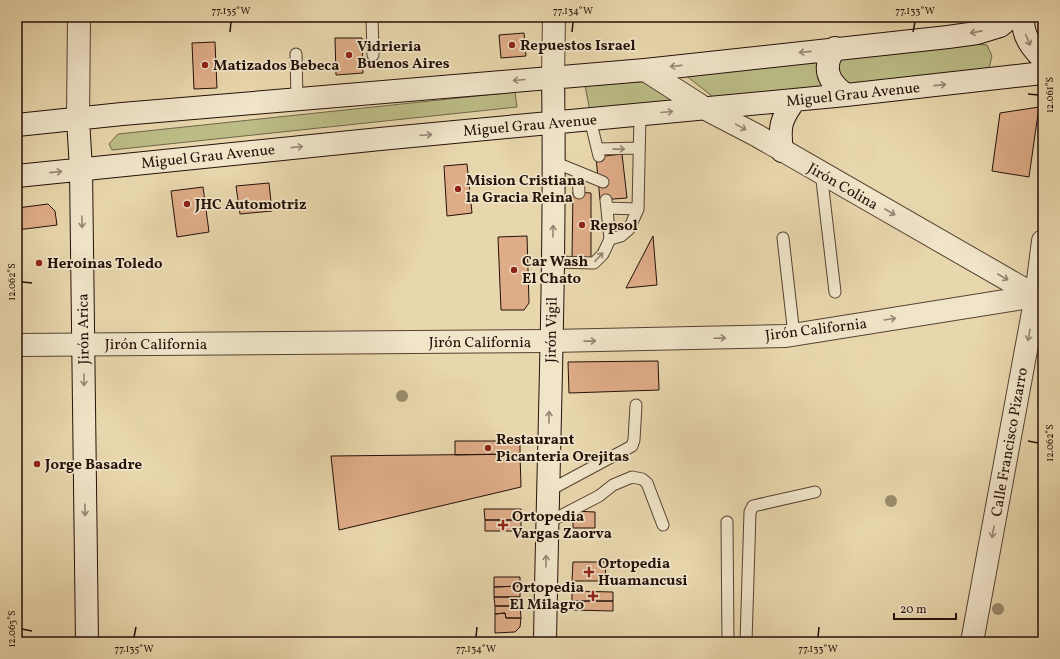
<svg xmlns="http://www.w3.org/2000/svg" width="1060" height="659" viewBox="0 0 1060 659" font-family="Vollkorn,serif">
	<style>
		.green { fill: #bbbc86; stroke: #706648 }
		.building { fill: #deac87; stroke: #241109 }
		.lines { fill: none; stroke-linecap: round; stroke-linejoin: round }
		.service-casing { stroke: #554232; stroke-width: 13 }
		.minor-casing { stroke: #554232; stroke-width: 24 }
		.tertiary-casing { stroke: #554232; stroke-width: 24 }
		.secondary-casing { stroke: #241109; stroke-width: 24 }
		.service { stroke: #f0e4c9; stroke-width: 11 }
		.minor { stroke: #f0e4c9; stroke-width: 22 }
		.tertiary { stroke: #f0e4c9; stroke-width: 22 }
		.secondary { stroke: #f0e4c9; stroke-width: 22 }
		.tree { fill: #998b6b }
		.oneway { stroke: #948573 }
		.ticks { fill: none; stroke: #241109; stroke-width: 1.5 }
		.poi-dot { fill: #8f2418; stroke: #f0e4c9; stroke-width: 1.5 }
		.labels { text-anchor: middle; stroke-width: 3.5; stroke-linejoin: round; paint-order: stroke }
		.poi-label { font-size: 15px; font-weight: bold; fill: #241109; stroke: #f0e4c9; text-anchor: start }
		.street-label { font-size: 15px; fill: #241109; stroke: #f0e4c9 }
		.neatline { fill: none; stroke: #241109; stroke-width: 1.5 }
		.ticks-label { font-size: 10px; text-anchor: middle; fill: #241109 }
	</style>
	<rect width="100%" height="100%" fill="#e8d6ac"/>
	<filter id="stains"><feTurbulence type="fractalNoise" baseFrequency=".005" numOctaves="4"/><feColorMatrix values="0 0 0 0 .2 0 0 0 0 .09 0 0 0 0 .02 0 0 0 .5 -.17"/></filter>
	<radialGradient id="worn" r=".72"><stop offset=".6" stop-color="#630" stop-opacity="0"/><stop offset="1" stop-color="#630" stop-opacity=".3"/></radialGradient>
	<path class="green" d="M972 44 987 45 992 56 989 68 846 90 833 57Z
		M823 62 827 93 718 101 684 74Z
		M645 78 667 90 671 102 590 112 585 85Z
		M515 92 517 107 112 150 109 144 118 134Z"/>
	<path class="building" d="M524 33 526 56 501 58 499 35Z
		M335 38H362L363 73 336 75Z
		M215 42 217 88 194 89 192 43Z
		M1039 107 1029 177 992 171 1000 113Z
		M622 154 627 198 600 200 596 157Z
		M467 164 472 213 447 216 444 166Z
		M269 183 272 211 240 214 236 186Z
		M203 187 209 232 177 237 171 191Z
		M573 192 591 193V258H572Z
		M48 204 55 211 57 225 17 230V208Z
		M527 236 529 303 524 310H501L498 237Z
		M653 236 657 285 626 288Z
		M658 361 659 390 569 393 568 362Z
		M455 441H520V454L455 455Z
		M520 454 521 487 339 530 331 456Z
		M484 509H521V520H485Z
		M573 511 595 512V528H573Z
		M485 520H521V531H485Z
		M573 562H606L605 581H572Z
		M494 577H520V586L494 587Z
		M520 586V597H494V587Z
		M572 591 613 592V601H572Z
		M494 597H520V606H495Z
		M572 601H613V611L572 610Z
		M495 606H520L521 618H506L505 613 495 614Z
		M505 613 506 618H521L520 627 515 632 495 633V614Z"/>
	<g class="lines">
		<defs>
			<path id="service" d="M372 17 373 55
				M296 54 297 99
				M590 119 599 156
				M598 149 639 148
				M554 162 603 182
				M821 172 835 292
				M578 173 579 193
				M607 208 638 209
				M783 238 794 335
				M610 239 621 236 629 229 638 209 640 115
				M553 262 594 263 603 254 610 239 606 200
				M548 491 632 446 634 440 636 405
				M727 522 728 642
				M547 523 599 496 613 485 632 477 642 479 647 483 663 525
				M746 642 750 512 753 506 815 492"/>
			<path id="minor" d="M553 77 554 17
				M78 119 79 17
				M17 345 551 341 786 336 1036 296
				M972 642 1036 296 1043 241"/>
			<path id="tertiary" d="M645 70 706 109 756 135 1043 300"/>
			<path id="secondary" d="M1023 17C1022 35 1031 47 1043 59
				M835 48C833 52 830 56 829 60 824 76 835 87 846 95
				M78 119 81 169 87 642
				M17 125 122 114 645 70 948 37 977 33 1000 26 1011 17
				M782 151C779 127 780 120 795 100
				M17 176 380 139 846 95 1043 73
				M545 642C548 454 556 265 553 77"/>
		</defs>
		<use href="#service" class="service-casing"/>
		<use href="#minor" class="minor-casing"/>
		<use href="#tertiary" class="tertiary-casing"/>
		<use href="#secondary" class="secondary-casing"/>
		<use href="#service" class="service"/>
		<use href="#minor" class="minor"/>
		<use href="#tertiary" class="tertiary"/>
		<use href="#secondary" class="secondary"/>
	</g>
	<g class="tree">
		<circle cx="402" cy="396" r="6"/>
		<circle cx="891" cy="501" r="6"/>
		<circle cx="998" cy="609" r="6"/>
	</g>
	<defs><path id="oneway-shaft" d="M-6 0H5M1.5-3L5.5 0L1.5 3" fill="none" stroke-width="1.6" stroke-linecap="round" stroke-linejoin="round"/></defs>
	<g class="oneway">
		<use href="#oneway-shaft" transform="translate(976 32) rotate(169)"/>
		<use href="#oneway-shaft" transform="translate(1028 40) rotate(67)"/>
		<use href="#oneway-shaft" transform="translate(805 52) rotate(174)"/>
		<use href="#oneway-shaft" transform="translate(676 66) rotate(174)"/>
		<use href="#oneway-shaft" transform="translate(519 80) rotate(175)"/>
		<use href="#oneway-shaft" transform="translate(940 85) rotate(-6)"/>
		<use href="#oneway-shaft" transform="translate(667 112) rotate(-5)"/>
		<use href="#oneway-shaft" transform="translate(741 127) rotate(28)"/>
		<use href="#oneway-shaft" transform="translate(426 135) rotate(-5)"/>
		<use href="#oneway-shaft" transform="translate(297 147) rotate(-6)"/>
		<use href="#oneway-shaft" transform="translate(619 149) rotate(-1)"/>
		<use href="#oneway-shaft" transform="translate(56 172) rotate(-6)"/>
		<use href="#oneway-shaft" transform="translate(890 212) rotate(30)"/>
		<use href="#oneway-shaft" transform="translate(82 222) rotate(89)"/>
		<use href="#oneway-shaft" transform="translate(553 231) rotate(-89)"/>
		<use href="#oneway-shaft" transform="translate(599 257) rotate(-47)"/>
		<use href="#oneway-shaft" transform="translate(1003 277) rotate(30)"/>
		<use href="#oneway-shaft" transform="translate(890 319) rotate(-9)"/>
		<use href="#oneway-shaft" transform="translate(1029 335) rotate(100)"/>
		<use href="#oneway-shaft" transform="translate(720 338) rotate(-2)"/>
		<use href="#oneway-shaft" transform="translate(590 341) rotate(-1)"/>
		<use href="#oneway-shaft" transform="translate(84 380) rotate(89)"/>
		<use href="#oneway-shaft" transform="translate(549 417) rotate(-89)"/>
		<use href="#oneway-shaft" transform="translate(85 510) rotate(89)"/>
		<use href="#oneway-shaft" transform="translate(993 532) rotate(100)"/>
		<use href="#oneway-shaft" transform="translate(546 561) rotate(-89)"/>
	</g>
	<path class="ticks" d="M230 32 231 22M572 32 573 22M913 32 915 22M1028 94 1038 95M22 282 32 283M1028 441 1038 443M22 629 32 631M134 637 136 627M476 637 477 627M818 637 819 627"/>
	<g class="poi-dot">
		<circle cx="512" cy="45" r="4"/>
		<circle cx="349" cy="55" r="4"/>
		<circle cx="205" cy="65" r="4"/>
		<circle cx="458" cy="189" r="4"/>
		<circle cx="187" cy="204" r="4"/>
		<circle cx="582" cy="225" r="4"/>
		<circle cx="39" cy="263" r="4"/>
		<circle cx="514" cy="270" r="4"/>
		<circle cx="488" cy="448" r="4"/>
		<circle cx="37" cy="464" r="4"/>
		<path d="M501 519h4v4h4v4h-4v4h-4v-4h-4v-4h4z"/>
		<path d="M587 566h4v4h4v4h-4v4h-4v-4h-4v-4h4z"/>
		<path d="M591 590h4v4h4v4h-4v4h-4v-4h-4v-4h4z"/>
	</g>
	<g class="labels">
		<g class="poi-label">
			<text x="520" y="50">Repuestos Israel</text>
			<text x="357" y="51">Vidrieria<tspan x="357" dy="17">Buenos Aires</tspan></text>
			<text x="213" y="70">Matizados Bebeca</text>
			<text x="466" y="185">Mision Cristiana<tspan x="466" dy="17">la Gracia Reina</tspan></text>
			<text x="195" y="209">JHC Automotriz</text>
			<text x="590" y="230">Repsol</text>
			<text x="522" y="266">Car Wash<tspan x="522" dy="17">El Chato</tspan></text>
			<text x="47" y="268">Heroinas Toledo</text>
			<text x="496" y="444">Restaurant<tspan x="496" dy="17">Picanteria Orejitas</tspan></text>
			<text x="45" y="469">Jorge Basadre</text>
			<text x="512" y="521">Ortopedia<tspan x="512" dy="17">Vargas Zaorva</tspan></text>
			<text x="598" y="568">Ortopedia<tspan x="598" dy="17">Huamancusi</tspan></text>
			<text x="584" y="592" text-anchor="end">Ortopedia<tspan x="584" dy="17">El Milagro</tspan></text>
		</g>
		<g class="street-label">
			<text transform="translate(853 94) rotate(-6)" y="5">Miguel Grau Avenue</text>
			<text transform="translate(530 125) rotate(-5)" y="5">Miguel Grau Avenue</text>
			<text transform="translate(208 156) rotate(-6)" y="5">Miguel Grau Avenue</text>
			<text transform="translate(843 186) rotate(30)" y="5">Jirón Colina</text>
			<text transform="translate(83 329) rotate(-91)" y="5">Jirón Arica</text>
			<text transform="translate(816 329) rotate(-7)" y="5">Jirón California</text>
			<text transform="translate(551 330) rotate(-89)" y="5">Jirón Vigil</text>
			<text x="480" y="347">Jirón California</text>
			<text x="156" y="349">Jirón California</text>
			<text transform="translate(1009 442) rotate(-80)" y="5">Calle Francisco Pizarro</text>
		</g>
	</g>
	<rect width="1060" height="659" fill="none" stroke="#e8d6ac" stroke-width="44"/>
	<path d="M894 613v6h62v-6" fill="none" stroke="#241109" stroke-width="2"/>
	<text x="900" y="613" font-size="12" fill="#241109" stroke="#f0e4c9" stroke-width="3" paint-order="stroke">20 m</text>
	<rect x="22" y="22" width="1016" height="615" class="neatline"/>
	<g class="ticks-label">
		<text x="231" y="14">77.135°W</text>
		<text x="573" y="14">77.134°W</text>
		<text x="915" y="14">77.133°W</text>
		<text transform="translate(1049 95) rotate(-90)" y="4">12.061°S</text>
		<text transform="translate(11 282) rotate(-90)" y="4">12.062°S</text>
		<text transform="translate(1049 443) rotate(-90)" y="4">12.062°S</text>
		<text transform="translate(11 629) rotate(-90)" y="4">12.063°S</text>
		<text x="134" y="652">77.135°W</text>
		<text x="476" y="652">77.134°W</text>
		<text x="818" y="652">77.133°W</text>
	</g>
	<rect width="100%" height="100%" filter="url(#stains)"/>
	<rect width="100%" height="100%" fill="url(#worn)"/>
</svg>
